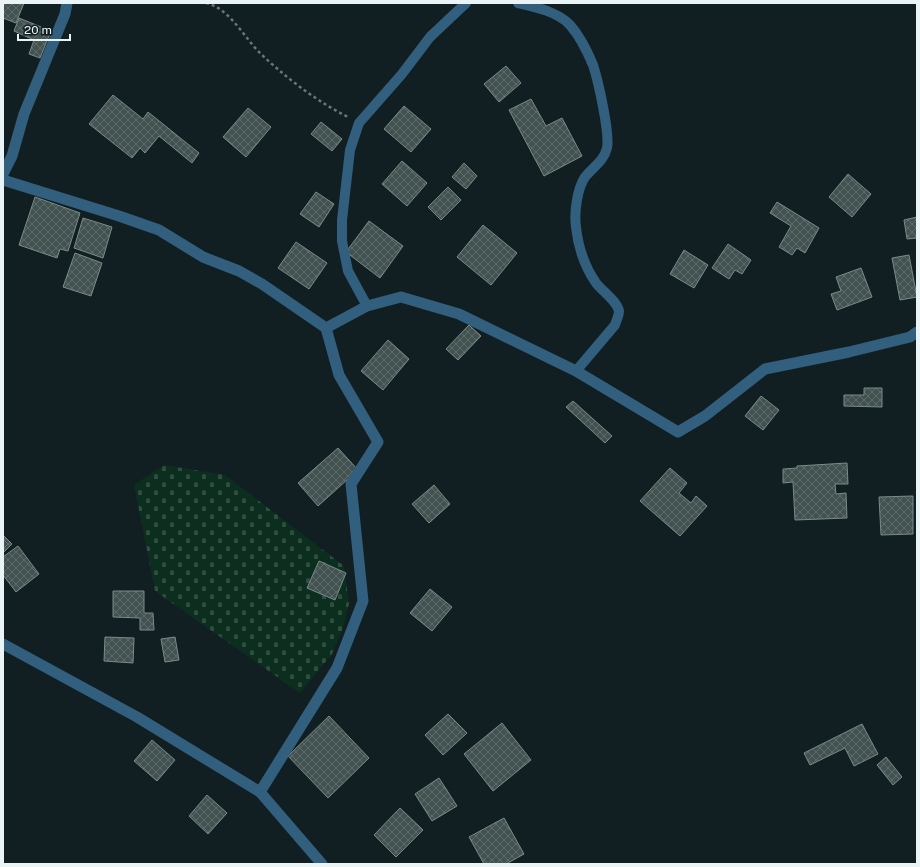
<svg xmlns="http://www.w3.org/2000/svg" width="920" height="867" viewBox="0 0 920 867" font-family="'Public Sans',sans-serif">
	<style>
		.cemetery { fill: url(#cemetery-stones) }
		.building { fill: url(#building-cross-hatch); stroke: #7a8b89 }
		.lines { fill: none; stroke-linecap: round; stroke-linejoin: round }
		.path { stroke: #6a7679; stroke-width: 2.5; stroke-dasharray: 3 3; stroke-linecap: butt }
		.service { stroke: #325f7d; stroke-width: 10 }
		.minor { stroke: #325f7d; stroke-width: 11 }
	</style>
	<defs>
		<pattern id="cemetery-stones" width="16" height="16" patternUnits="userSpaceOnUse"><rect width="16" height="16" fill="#0c2e1e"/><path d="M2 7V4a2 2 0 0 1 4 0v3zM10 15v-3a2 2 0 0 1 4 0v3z" fill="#304d3f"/></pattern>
		<pattern id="building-cross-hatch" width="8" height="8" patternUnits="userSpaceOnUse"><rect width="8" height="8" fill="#425250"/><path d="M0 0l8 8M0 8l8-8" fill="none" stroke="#5d6b6a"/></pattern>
	</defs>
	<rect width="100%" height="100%" fill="#111f23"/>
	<path class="cemetery" d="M164 465 225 475 344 566 349 604 343 628 332 654 300 693 155 591 134 485Z"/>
	<path class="building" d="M3 3H24L16 23 3 18Z
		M19 18 51 31 40 58 29 54 34 40 14 31Z
		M506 66 521 83 499 102 484 84Z
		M113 95 143 119 148 112 199 153 192 163 159 136 145 153 140 148 132 158 89 124Z
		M531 99 546 126 562 118 582 156 544 176 509 110Z
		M404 106 431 129 411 152 384 129Z
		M248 108 271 127 246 157 223 137Z
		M321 122 342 139 332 151 311 134Z
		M402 161 427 183 407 206 382 184Z
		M464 163 477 176 466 189 452 177Z
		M848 174 871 194 852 217 829 197Z
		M448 187 461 200 441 220 428 207Z
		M316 192 334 204 319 227 300 214Z
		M35 197 80 213 68 251 60 249 57 258 19 245Z
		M777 202 819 228 805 253 797 248 792 255 779 247 791 226 770 213Z
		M917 217V238L907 239 904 220Z
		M83 218 112 227 103 258 74 248Z
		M369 221 403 246 380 278 346 252Z
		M483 225 517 253 491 285 457 257Z
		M296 242 327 263 309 289 278 268Z
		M728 244 751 260 742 274 735 270 729 279 712 268Z
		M684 250 708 265 694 288 670 274Z
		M75 253 102 263 91 296 63 287Z
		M909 255 917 297 900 300 892 258Z
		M861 268 872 297 837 310 831 294 841 291 836 277Z
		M469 325 481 336 458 360 446 349Z
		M388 340 409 359 383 390 361 371Z
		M864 388H882V407L844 406V395H864Z
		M761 396 779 410 763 430 745 416Z
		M573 401 612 436 605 443 566 407Z
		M338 448 358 470 318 506 298 483Z
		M847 463 848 484H835L836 494 846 493 847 518 795 520 793 482 783 483V469L797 468V466Z
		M670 468 687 483 679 493 691 503 696 496 707 506 680 536 640 501Z
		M434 485 450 504 429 523 412 504Z
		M913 496V534L881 535 879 497Z
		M3 535 12 544 3 553Z
		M18 546 39 574 16 592 3 575V557Z
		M319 561 346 573 335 600 307 588Z
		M430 589 452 607 432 631 410 613Z
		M113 591H144V613H153L154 630H140V618L113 617Z
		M105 637 134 638 133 663 104 661Z
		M175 637 179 660 165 662 161 639Z
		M448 714 467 733 443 755 425 735Z
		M329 716 369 758 328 798 288 756Z
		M502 723 531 760 493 791 464 754Z
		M862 724 878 754 854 766 845 748 810 765 804 753Z
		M152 740 175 760 157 781 134 761Z
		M886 757 902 777 893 785 877 765Z
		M439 778 457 806 432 821 415 794Z
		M207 795 227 813 208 834 189 816Z
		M400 808 423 830 396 857 374 835Z
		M504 818 524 854 506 864H484L469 837Z"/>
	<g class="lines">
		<path class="path" d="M206 3C229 8 244 37 259 52 266 59 273 65 280 71 300 88 324 105 348 117"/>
		<path class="service" d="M518 3C536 7 558 12 570 25 579 35 588 53 593 65 598 80 610 133 607 148 604 161 593 167 585 177 577 189 574 213 576 227 578 246 585 267 596 283 602 291 617 301 619 311 619 316 616 321 615 325L576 371
			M367 306 348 271 342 241V220L350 150 359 123 402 74 430 37 466 3"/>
		<path class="minor" d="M3 174 12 156 24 114 65 14 67 3
			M3 180 119 216 159 230 203 257 239 271 262 284 326 328
			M3 644 137 717 260 792 322 864
			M260 792 337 668 363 601 351 484 378 442 339 375 326 328 367 306 401 297 459 314 576 371 678 432 705 416 765 369 849 352 910 337 917 332"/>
	</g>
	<rect width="920" height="867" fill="none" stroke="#eaf3f5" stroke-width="8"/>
	<path d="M18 34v6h52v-6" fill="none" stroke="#eaf3f5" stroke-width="2"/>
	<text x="24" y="34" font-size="12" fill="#eaf3f5" stroke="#111f23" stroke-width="3" paint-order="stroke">20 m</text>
</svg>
